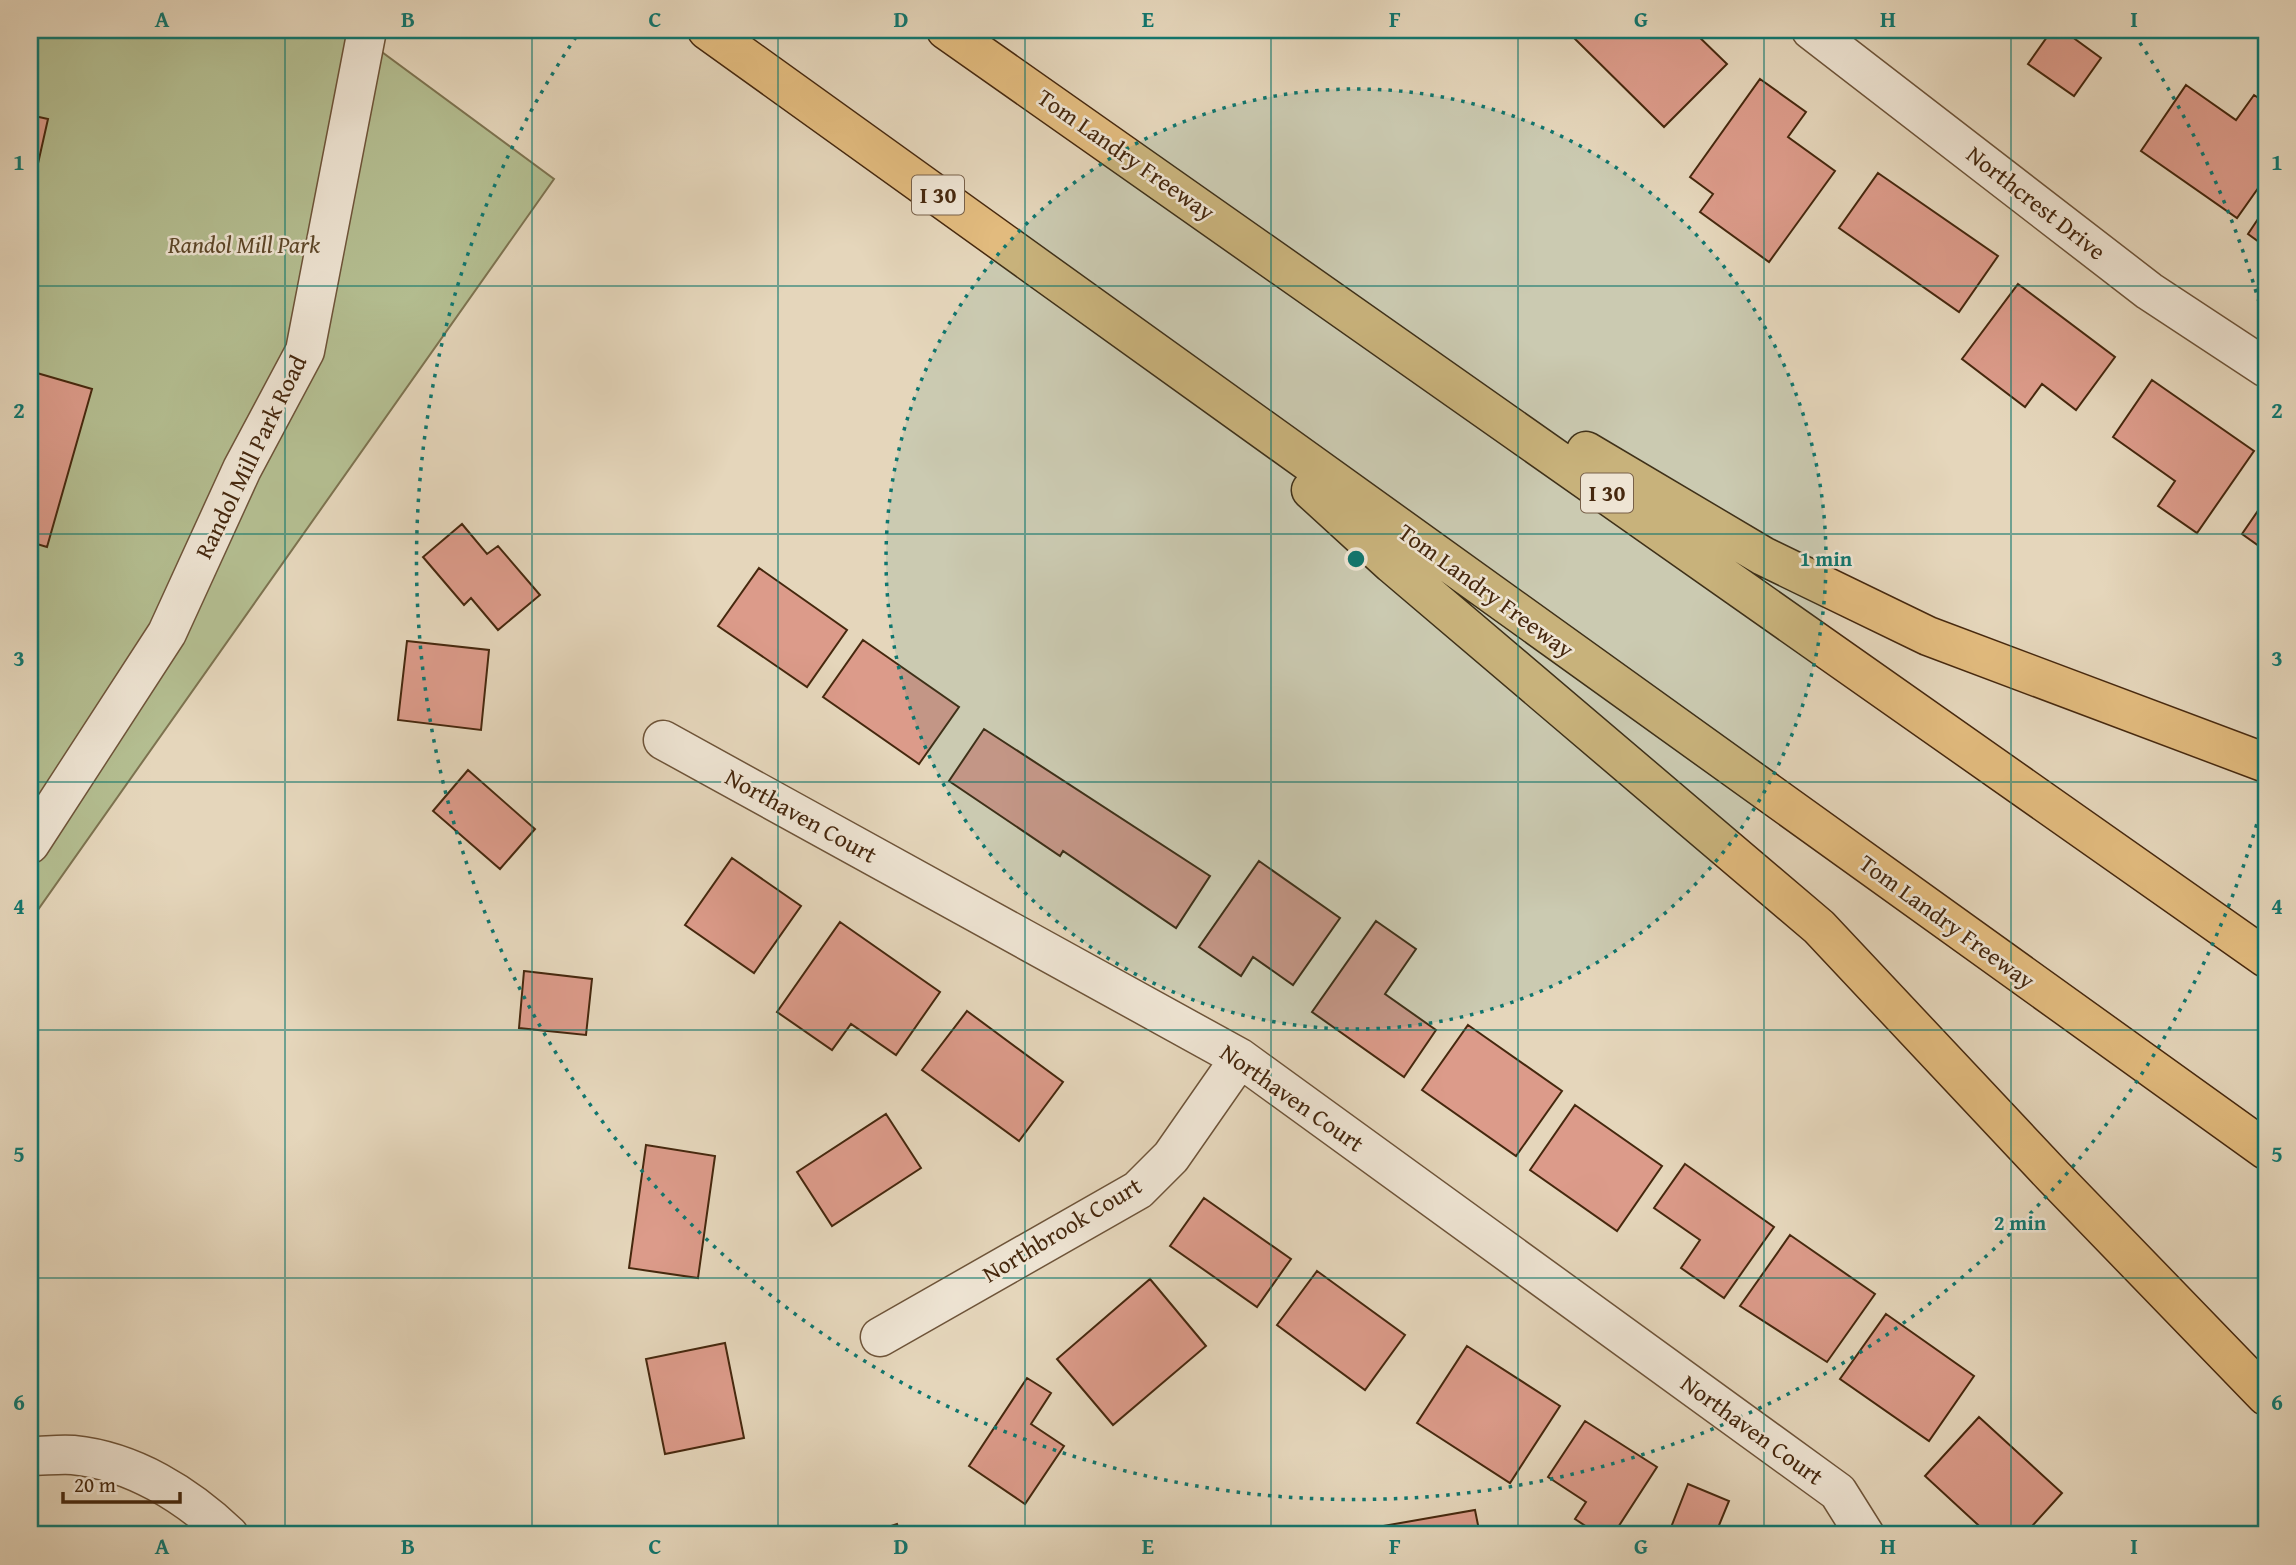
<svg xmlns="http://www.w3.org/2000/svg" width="2296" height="1565" viewBox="0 0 2296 1565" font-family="'Gentium Book Plus',serif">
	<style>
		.green { fill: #b4be91; stroke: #7d7350; stroke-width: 2 }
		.building { fill: #dc9b8a; stroke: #46280e; stroke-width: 2 }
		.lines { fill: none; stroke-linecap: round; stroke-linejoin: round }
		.minor-casing { stroke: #6e5439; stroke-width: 41 }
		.highway-casing { stroke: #46280e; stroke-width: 41 }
		.minor { stroke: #eee4d3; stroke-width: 38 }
		.highway { stroke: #e2bb7e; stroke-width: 38 }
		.grid { fill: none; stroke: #0f766e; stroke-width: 2; stroke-opacity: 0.55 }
		.ring { fill: none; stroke: #0f766e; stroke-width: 3.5; stroke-dasharray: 3.5 7 }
		.labels { text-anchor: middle; stroke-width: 5; stroke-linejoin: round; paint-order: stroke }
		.shield { fill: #eee4d3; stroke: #786049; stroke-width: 2 }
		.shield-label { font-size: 23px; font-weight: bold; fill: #46280e }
		.street-label { font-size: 24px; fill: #46280e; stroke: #eee4d3 }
		.park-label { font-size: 24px; font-style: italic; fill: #5c4628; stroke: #eee4d3 }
		.centre { fill: #0f766e; stroke: #eee4d3; stroke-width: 3.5 }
		.ring-label { font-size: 21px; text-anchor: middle; font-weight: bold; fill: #0f766e; stroke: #eee4d3; stroke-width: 5; stroke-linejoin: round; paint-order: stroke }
		.neatline { fill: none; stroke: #0f766e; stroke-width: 2.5 }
		.grid-label { font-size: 23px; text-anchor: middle; font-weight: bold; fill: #0f766e }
	</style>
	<rect width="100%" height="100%" fill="#e5d6bb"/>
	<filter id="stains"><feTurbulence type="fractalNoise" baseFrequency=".00286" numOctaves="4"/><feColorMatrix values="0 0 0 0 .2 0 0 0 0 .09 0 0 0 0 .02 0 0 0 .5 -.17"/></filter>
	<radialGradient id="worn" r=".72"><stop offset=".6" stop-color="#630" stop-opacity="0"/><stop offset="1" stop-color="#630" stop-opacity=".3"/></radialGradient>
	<path class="green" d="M30 30H352L554 179 30 921Z"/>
	<path class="building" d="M1574 30H1692L1727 64 1664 127 1570 34Z
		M2052 30H2081L2075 39 2101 58 2074 96 2028 64Z
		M1760 79 1806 112 1788 137 1835 171 1769 262 1700 212 1713 194 1690 177Z
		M2186 85 2236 120 2254 95 2266 103V177L2237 218 2141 151Z
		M30 115 48 119 30 199Z
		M1878 173 1998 256 1959 312 1839 228Z
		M2266 207V247L2248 234Z
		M2018 284 2115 357 2076 410 2042 384 2025 407 1962 359Z
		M30 371 92 389 47 547 30 542Z
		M2152 380 2254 451 2197 533 2158 506 2175 481 2113 437Z
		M2266 499V551L2242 534Z
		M462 524 487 554 498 546 540 595 498 630 471 598 464 605 423 557Z
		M759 568 847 630 807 687 718 626Z
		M863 640 959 707 919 764 823 697Z
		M407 641 489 650 481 730 398 720Z
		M984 729 1210 876 1176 928 1063 851 1060 856 949 781Z
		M468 770 535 829 500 869 433 811Z
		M732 858 801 906 754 973 685 925Z
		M1259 861 1340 918 1293 985 1253 957 1241 976 1199 947Z
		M1376 921 1416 949 1385 994 1436 1030 1404 1077 1312 1012Z
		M840 922 940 992 896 1055 851 1024 832 1050 777 1012Z
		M524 971 592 979 586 1035 519 1028Z
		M967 1011 1063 1082 1019 1141 922 1070Z
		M1468 1025 1562 1091 1516 1156 1422 1090Z
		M1575 1105 1662 1166 1617 1231 1530 1170Z
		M886 1114 921 1168 832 1226 797 1172Z
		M646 1145 715 1156 698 1278 629 1268Z
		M1685 1164 1774 1227 1724 1298 1681 1268 1700 1240 1654 1208Z
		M1204 1198 1291 1259 1257 1307 1170 1246Z
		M1790 1235 1875 1294 1827 1362 1740 1306Z
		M1317 1271 1405 1335 1365 1390 1277 1325Z
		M1150 1279 1206 1346 1113 1425 1057 1359Z
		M1886 1314 1974 1376 1929 1441 1840 1379Z
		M725 1343 744 1438 665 1454 646 1359Z
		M1467 1346 1560 1406 1510 1483 1417 1423Z
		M1027 1378 1051 1393 1031 1424 1064 1446 1025 1504 969 1466Z
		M1979 1417 2062 1493 2024 1535H1989L1925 1476Z
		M1585 1421 1657 1467 1613 1535H1599L1575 1519 1586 1502 1548 1477Z
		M1688 1484 1729 1501 1715 1535H1668Z
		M1475 1510 1480 1535H1367L1366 1529Z
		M897 1524 901 1535H864Z"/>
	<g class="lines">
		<defs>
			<path id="minor" d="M1811 30 2149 291 2266 368
				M663 740 1240 1058 1838 1492 1865 1535
				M30 844 167 633 242 469 305 351 367 30
				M880 1337 1138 1190 1171 1157 1240 1058
				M30 1456C44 1456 59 1454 73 1455 133 1461 187 1495 229 1535"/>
			<path id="highway" d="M707 30 2266 1150
				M946 30 2266 958
				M1586 451 1763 556 1928 636 2266 763
				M1311 490 1392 564 1819 927 2053 1176 2266 1396"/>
		</defs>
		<use href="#minor" class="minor-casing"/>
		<use href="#highway" class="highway-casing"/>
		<use href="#minor" class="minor"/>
		<use href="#highway" class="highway"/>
	</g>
	<path class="grid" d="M285 30V1535M532 30V1535M778 30V1535M1025 30V1535M1271 30V1535M1518 30V1535M1764 30V1535M2011 30V1535M30 286H2266M30 534H2266M30 782H2266M30 1030H2266M30 1278H2266"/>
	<circle cx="1356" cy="559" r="470" fill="#0f766e" fill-opacity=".12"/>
	<g class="ring">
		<circle cx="1356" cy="559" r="470"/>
		<path d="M2265 794A939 939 0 1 1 578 34M2134 34A939 939 0 0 1 2265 324"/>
	</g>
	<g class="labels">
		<g class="shield">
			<rect x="912" y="175.5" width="52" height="39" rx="5"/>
			<rect x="1581" y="473.5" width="52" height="39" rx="5"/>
		</g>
		<g class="shield-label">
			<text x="938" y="203">I 30</text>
			<text x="1607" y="501">I 30</text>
		</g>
		<g class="street-label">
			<text transform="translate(1126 155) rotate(35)" y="8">Tom Landry Freeway</text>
			<text transform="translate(2036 203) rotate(38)" y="8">Northcrest Drive</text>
			<text transform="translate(251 457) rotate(-64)" y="8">Randol Mill Park Road</text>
			<text transform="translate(1486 591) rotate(36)" y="8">Tom Landry Freeway</text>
			<text transform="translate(801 816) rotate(29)" y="8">Northaven Court</text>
			<text transform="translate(1947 922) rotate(36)" y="8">Tom Landry Freeway</text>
			<text transform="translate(1292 1098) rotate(35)" y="8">Northaven Court</text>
			<text transform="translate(1062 1230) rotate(-31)" y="8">Northbrook Court</text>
			<text transform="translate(1752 1430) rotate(36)" y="8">Northaven Court</text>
		</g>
		<g class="park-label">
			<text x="244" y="253">Randol Mill Park</text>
		</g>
	</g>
	<circle cx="1356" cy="559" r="10" class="centre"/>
	<g class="ring-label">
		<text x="1826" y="566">1 min</text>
		<text x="2020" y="1230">2 min</text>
	</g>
	<rect width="2296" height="1565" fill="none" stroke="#e5d6bb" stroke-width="77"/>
	<path d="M63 1492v10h117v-10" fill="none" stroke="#46280e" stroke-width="3.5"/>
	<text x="74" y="1492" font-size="21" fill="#46280e" stroke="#eee4d3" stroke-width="5" paint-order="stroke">20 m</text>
	<rect x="38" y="38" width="2220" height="1488" class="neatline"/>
	<g class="grid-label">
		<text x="162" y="27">A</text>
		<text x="408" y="27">B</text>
		<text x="655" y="27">C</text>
		<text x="901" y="27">D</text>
		<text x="1148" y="27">E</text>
		<text x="1395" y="27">F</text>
		<text x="1641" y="27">G</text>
		<text x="1888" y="27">H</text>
		<text x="2134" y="27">I</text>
		<text x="19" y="170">1</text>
		<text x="2277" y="170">1</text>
		<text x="19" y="418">2</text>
		<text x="2277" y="418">2</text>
		<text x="19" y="666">3</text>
		<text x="2277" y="666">3</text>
		<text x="19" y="914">4</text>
		<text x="2277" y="914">4</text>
		<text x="19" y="1162">5</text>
		<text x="2277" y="1162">5</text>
		<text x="19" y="1410">6</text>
		<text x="2277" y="1410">6</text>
		<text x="162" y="1554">A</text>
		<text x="408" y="1554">B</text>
		<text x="655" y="1554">C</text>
		<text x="901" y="1554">D</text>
		<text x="1148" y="1554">E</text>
		<text x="1395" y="1554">F</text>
		<text x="1641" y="1554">G</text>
		<text x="1888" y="1554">H</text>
		<text x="2134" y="1554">I</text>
	</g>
	<rect width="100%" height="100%" filter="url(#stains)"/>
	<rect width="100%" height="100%" fill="url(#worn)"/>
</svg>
